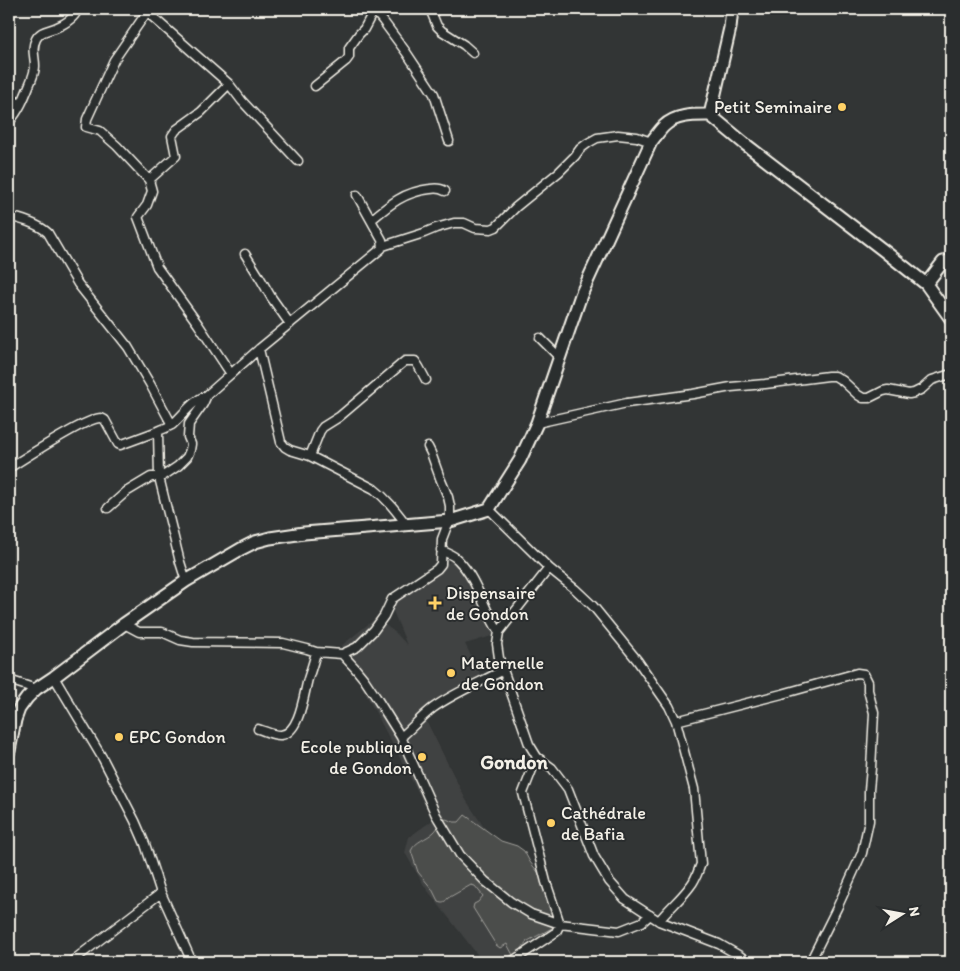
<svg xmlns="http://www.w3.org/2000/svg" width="960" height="971" viewBox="0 0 960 971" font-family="Itim,sans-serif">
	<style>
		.built { fill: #404242 }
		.green { fill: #4b4d4c; stroke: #a09f9a }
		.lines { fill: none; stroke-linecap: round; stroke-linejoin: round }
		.street-casing { stroke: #f4f1e8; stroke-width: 11 }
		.secondary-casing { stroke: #f4f1e8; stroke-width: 15 }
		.street { stroke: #2a2d2e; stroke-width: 8 }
		.secondary { stroke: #2a2d2e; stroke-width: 11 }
		.poi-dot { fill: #ffd166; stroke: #2a2d2e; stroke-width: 2 }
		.labels { text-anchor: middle; stroke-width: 4; stroke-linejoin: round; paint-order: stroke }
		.poi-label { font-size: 18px; fill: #f4f1e8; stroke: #2a2d2e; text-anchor: start }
		.quarter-label { font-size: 20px; font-weight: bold; fill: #f4f1e8; stroke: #2a2d2e }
	</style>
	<rect width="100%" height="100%" fill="#323535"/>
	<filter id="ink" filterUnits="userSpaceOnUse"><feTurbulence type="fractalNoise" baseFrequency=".02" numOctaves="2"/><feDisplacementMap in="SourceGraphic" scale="10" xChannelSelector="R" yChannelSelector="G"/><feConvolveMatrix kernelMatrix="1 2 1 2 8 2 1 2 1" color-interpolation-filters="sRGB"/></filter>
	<g filter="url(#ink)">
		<path class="built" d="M455 558 495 635 465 644 482 677 423 714 466 800 552 931 506 962H483L425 887 405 853 409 837 433 820 362 687 341 646 376 618 396 633 407 645 391 606 395 599Z"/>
		<path class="green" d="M465 815 501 841 517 846 524 851 530 862 538 872 561 919 552 928 526 942 517 957 513 955 507 944 500 948 496 945 473 908 474 904 478 902 483 896 475 886 471 885 448 898C445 902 443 903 438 901L432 889 418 872 411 851C415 841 427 839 434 832 439 827 440 822 446 819L454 822H459Z"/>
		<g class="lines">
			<defs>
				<path id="street" d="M149 9 114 60 87 119 86 127 100 131 117 146 149 180 152 191 147 205 138 217 157 267 198 324 231 374
					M373 9 383 21 406 52 434 94 449 141
					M430 9 437 26 442 31 464 45 473 53
					M147 12 229 84 242 101 298 161
					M315 86 346 61 349 57V48L359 34 364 29 374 10
					M9 95 20 106
					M9 122C20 110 25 96 31 81 33 76 35 71 35 66 35 56 31 49 36 39 40 31 47 31 55 28 65 24 74 19 78 9
					M149 180 176 156 172 136 176 130 201 112 229 84
					M9 217C20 218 40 225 48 233L78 284 128 347 150 384 172 425
					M371 220C390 204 404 192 430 189 436 188 440 188 445 191
					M383 246 424 233 436 228 454 223H464L475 228 491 229 496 227 516 207 559 172 575 156 580 149 588 143 597 138 618 135 637 137 651 142
					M245 254 260 278 271 297 290 324
					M540 338 560 358
					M259 349 281 442 285 447 290 450 310 456 374 489C387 499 396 511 406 524
					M537 423 627 403 693 394 731 387 765 384 828 376H835L843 381 858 395 863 398H869L883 391 888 390 909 394 914 393 922 389 932 380 951 374
					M310 456 320 431 323 427 339 417 405 361H415L419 367 426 380
					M9 468C23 459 88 417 101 418 102 418 103 419 105 420L118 444 120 445 158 431
					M108 508 126 492 151 477H159L163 476 178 466 187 457 190 450 191 444 188 437 189 424 203 404 207 395
					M489 509 549 568 499 632 497 644 499 658 529 744 537 757 552 768 568 789 594 856 609 881 625 899 659 921 719 944 740 956 748 962
					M441 550C446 553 454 555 458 560 478 580 483 609 499 632
					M549 568 575 589 593 606 637 660 669 706 676 721 694 789 701 864C698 871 696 879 691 885 682 898 669 908 659 921
					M186 581 180 562 159 477 158 431C163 429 169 427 173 424 185 413 191 402 207 395L259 349 381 249 383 246 382 240 357 195
					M124 624 139 632H162L180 640 193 642 283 643 307 649 316 652 342 654 355 668 364 679 376 697 401 737 436 815 460 855 485 881 511 902 531 914 560 924 619 931 642 922 650 915
					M342 654 357 647 374 630 384 616 392 599 437 569 441 564 442 539 447 526 450 521V506L448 497 440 478 431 453 428 447
					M54 677 103 759 135 821 145 844 161 893 192 962
					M9 680 36 689
					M676 721 782 694 857 673 864 674 868 682V690L874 713 871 768 869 790V821L862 853 837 908 810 962
					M258 729C265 731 274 736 281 735 300 733 304 693 308 679 311 670 314 661 316 652
					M401 737C412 728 421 717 433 708 454 693 479 683 502 671
					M71 962 161 893
					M511 962 556 932 560 924 546 882 523 793 537 757"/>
				<path id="secondary" d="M710 115 730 28 732 9
					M926 284 943 262 951 261
					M9 751 15 720 19 709 27 698 36 689 54 677 124 624 186 581 241 549 255 542 270 538 304 533 379 527 450 521 489 509 520 460 537 423 581 295 651 142C656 136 659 131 664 126 676 114 695 115 710 115L745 144 883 250 926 284 951 319"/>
			</defs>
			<use href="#street" class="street-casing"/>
			<use href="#secondary" class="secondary-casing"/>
			<use href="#street" class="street"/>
			<use href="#secondary" class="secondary"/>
		</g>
	</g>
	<g class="poi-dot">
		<circle cx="842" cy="107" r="5"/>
		<path d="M432.5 595.5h5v5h5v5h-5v5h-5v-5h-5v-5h5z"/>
		<circle cx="451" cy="673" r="5"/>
		<circle cx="119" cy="737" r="5"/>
		<circle cx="422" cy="757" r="5"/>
		<circle cx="551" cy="823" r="5"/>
	</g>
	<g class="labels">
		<g class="poi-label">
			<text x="832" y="113" text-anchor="end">Petit Seminaire</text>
			<text x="446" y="599">Dispensaire<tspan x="446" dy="21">de Gondon</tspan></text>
			<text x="461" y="669">Maternelle<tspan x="461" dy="21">de Gondon</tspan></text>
			<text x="129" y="743">EPC Gondon</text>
			<text x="412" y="753" text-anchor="end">Ecole publique<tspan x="412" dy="21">de Gondon</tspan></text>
			<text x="561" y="819">Cathédrale<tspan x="561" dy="21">de Bafia</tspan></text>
		</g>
		<g class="quarter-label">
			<text x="514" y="769">Gondon</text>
		</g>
	</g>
	<rect width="960" height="971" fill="none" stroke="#2a2d2e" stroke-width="30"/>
	<rect x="15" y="15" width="930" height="941" fill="none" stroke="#f4f1e8" stroke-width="2" filter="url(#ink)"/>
	<g transform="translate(902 914) rotate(79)" stroke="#2a2d2e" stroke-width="4" paint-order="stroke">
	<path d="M0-4L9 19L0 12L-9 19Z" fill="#f4f1e8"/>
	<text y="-8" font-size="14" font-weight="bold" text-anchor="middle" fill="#f4f1e8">N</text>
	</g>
</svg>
